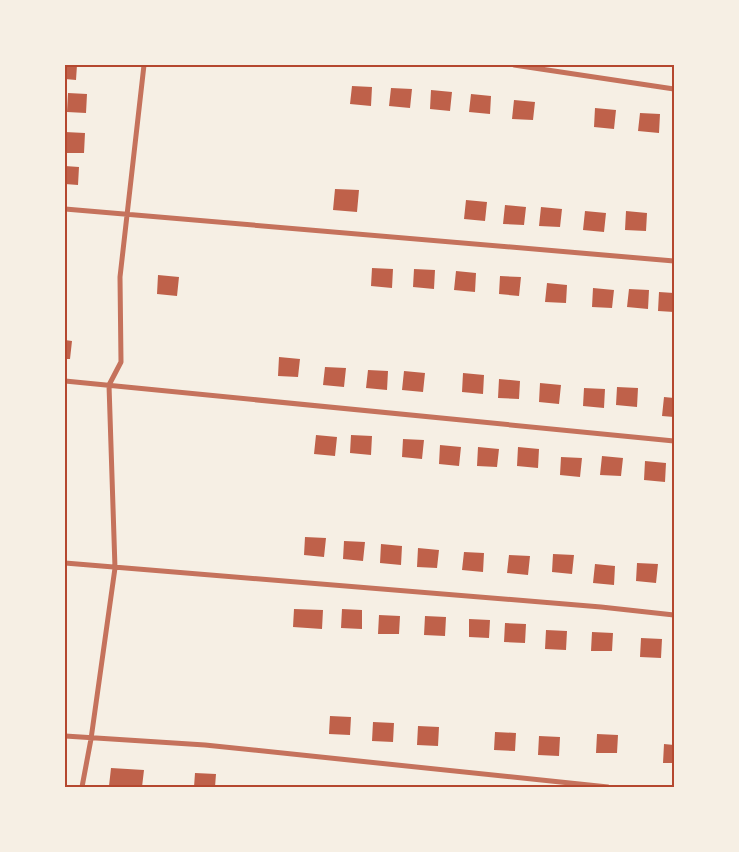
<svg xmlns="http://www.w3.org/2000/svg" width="739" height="852" viewBox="0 0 739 852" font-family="'Roboto Condensed',sans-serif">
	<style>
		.building { fill: #bf614a }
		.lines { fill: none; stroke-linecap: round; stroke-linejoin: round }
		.minor { stroke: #c5725c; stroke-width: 5 }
		.neatline { fill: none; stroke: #b5482f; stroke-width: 2 }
	</style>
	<rect width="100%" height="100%" fill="#f6efe4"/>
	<path class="building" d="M65 65H77L76 80 65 79Z
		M352 86 372 87 371 106 350 104Z
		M391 88 412 89 410 108 389 106Z
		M431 90 452 92 450 111 430 109Z
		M68 93 87 94 86 113 67 112Z
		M471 94 491 96 490 114 469 112Z
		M514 100 535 102 533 120 512 119Z
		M595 108 616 110 614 129 594 127Z
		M640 113 660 114 659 133 638 131Z
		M65 132 85 133 84 153H65Z
		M65 166 79 167 78 185 65 184Z
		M335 189 359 190 357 212 333 210Z
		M466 200 487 202 485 221 464 219Z
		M505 205 526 207 524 225 503 224Z
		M541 207 562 209 560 227 539 226Z
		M585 211 606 213 604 232 583 230Z
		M626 211 647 213 646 231 625 230Z
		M372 268 393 269 392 288 371 286Z
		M414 269 435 270 434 289 413 287Z
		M456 271 476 273 475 292 454 290Z
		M158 275 179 277 177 296 157 294Z
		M500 276 521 277 519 296 499 294Z
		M547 283 567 285 566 303 545 302Z
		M593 288 614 290 612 308 592 307Z
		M629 289 649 290 648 309 627 307Z
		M659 292 674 293V312L658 311Z
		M65 340 72 341 70 359H65Z
		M279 357 300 359 298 377 278 376Z
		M325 367 346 368 344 387 323 385Z
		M368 370 388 371 387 390 366 388Z
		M404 371 425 373 423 392 402 390Z
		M463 373 484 375 483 394 462 392Z
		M499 379 520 381 519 399 498 398Z
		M540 383 561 385 559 404 539 402Z
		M617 387 638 388 637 407 616 405Z
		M584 388 605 389 604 408 583 406Z
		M664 397 674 398V417L662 416Z
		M316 435 337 437 335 456 314 454Z
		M351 435 372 436 371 455 350 453Z
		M403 439 424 440 422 459 402 457Z
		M440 445 461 447 459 466 439 464Z
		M478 447 499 449 497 467 477 466Z
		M518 447 539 449 538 468 517 466Z
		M602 456 623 458 621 476 600 475Z
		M561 457 582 458 580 477 560 475Z
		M645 461 666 463 665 482 644 480Z
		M305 537 326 538 324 557 304 555Z
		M344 541 365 542 363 561 343 559Z
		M381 544 402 546 401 565 380 563Z
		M418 548 439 550 437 568 417 567Z
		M464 552 484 553 483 572 462 570Z
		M553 554 574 555 572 574 552 572Z
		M509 555 530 556 528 575 507 573Z
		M637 563 658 564 656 583 636 581Z
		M595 564 615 566 614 585 593 583Z
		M294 609 323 610 322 629 293 627Z
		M342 609 362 610V629L341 628Z
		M379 615 400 616 399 634H378Z
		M425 616 446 617 445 636 424 635Z
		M469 619 490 620 489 638 469 637Z
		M505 623 526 624 525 643 504 642Z
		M546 630 567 631 566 650 545 649Z
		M592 632 613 633 612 651H591Z
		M641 638 662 639 661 658 640 657Z
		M330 716 351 717 350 735 329 734Z
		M373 722 394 723 393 742 372 741Z
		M418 726 439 727 438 746 417 745Z
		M495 732 516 733 515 751 494 750Z
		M597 734 618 735 617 753H596Z
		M539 736 560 737 559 756 538 755Z
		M664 744 674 745V763H663Z
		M111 768 144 770 142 787 109 786Z
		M195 773 216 774 215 787H194Z"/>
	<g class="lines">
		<path class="minor" d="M514 65 674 89
			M65 209 674 261
			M65 381 674 441
			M65 563 601 607 674 615
			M65 736 205 745 608 787
			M82 787 91 739 115 568 109 385 121 362 120 277 144 65"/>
	</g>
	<rect width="739" height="852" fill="none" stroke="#f6efe4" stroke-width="132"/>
	<rect x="66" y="66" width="607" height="720" class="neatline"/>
</svg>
